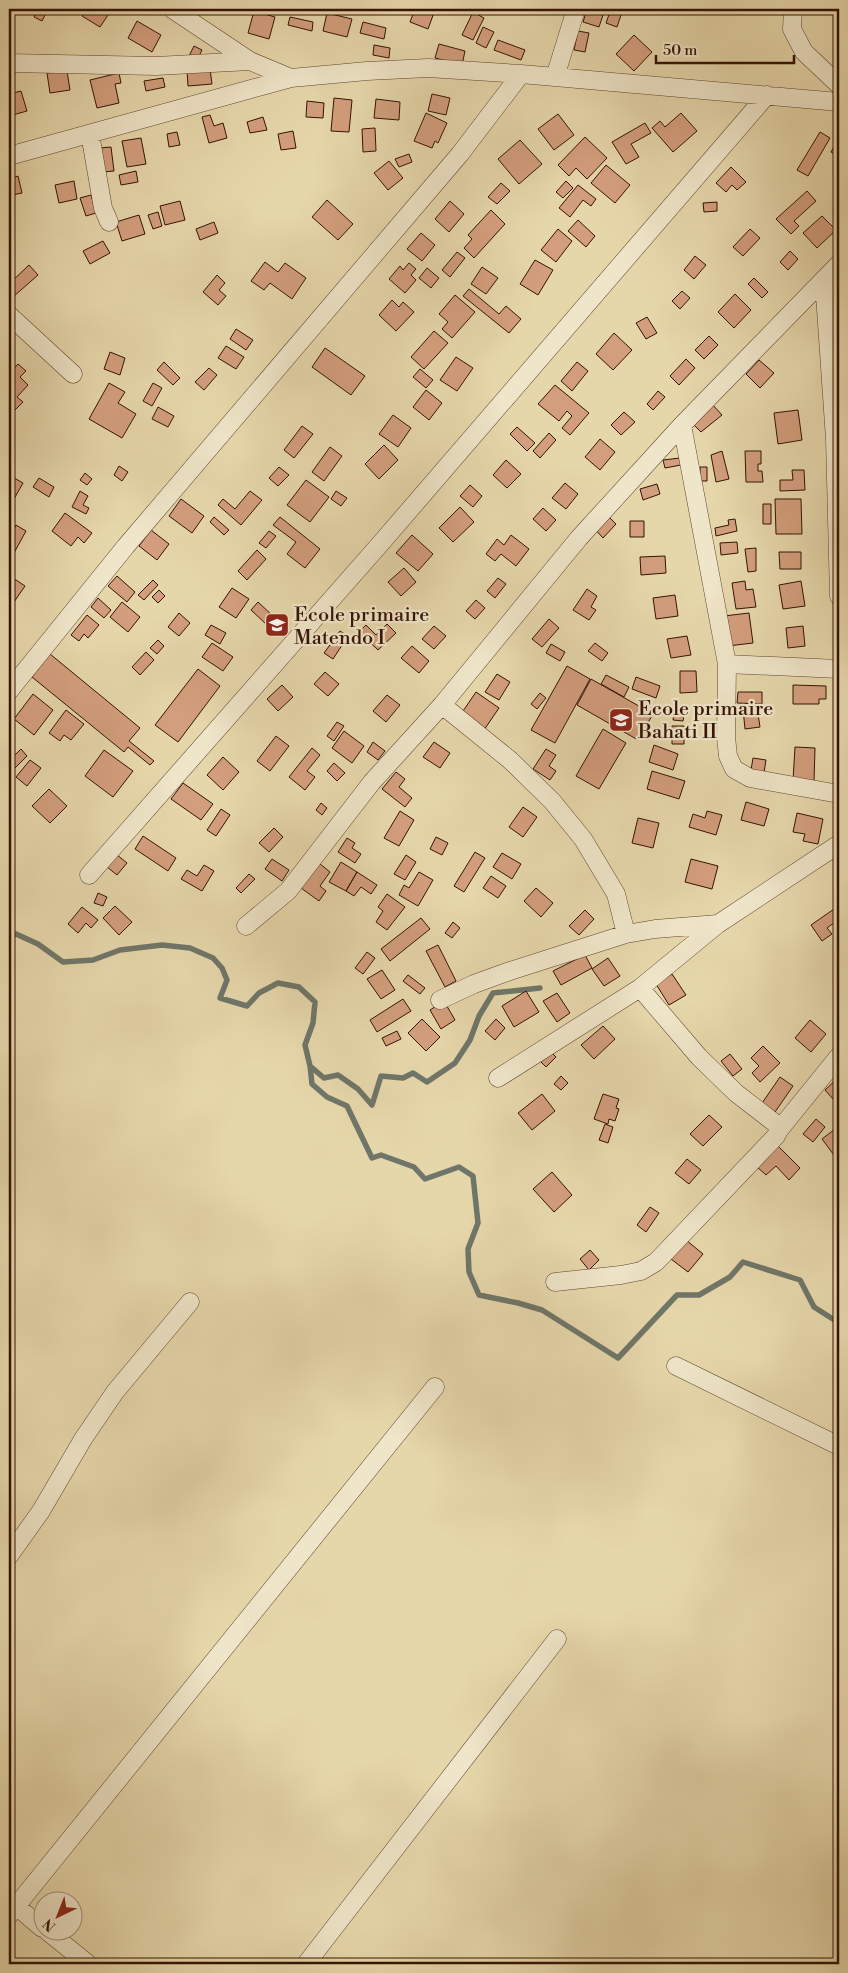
<svg xmlns="http://www.w3.org/2000/svg" width="848" height="1973" viewBox="0 0 848 1973" font-family="'Libre Bodoni',serif">
	<style>
		.lines { fill: none; stroke-linecap: round; stroke-linejoin: round }
		.stream { stroke: #6f7669; stroke-width: 5.5 }
		.building { fill: #d39e7d; stroke: #341205 }
		.street-casing { stroke: #60432e; stroke-width: 19 }
		.street { stroke: #efe5c8; stroke-width: 18 }
		.labels { text-anchor: middle; stroke-width: 4.5; stroke-linejoin: round; paint-order: stroke }
		.poi-label { font-size: 20px; fill: #341205; stroke: #efe5c8; text-anchor: start }
	</style>
	<rect width="100%" height="100%" fill="#e6d7ab"/>
	<filter id="stains"><feTurbulence type="fractalNoise" baseFrequency=".004" numOctaves="4"/><feColorMatrix values="0 0 0 0 .2 0 0 0 0 .09 0 0 0 0 .02 0 0 0 .5 -.17"/></filter>
	<radialGradient id="worn" r=".72"><stop offset=".6" stop-color="#630" stop-opacity="0"/><stop offset="1" stop-color="#630" stop-opacity=".3"/></radialGradient>
	<g class="lines">
		<path class="stream" d="M9 937 16 934 38 944 63 962 93 960 120 950 162 945 190 948 213 958 222 968 227 980 220 998 247 1006 259 993 278 983 299 987 315 1002 313 1023 305 1045 310 1066 324 1078 338 1075 358 1089 372 1105 381 1076 403 1078 413 1073 427 1082 455 1063 470 1040 479 1016 493 993 540 988
			M310 1066 312 1084 327 1097 347 1106 372 1158 381 1155 414 1167 425 1179 459 1167 473 1176 478 1223 468 1249 469 1272 479 1295 518 1303 542 1310 618 1358 677 1295H699L730 1277 743 1262 800 1280 814 1307 836 1321 839 1326"/>
	</g>
	<path class="building" d="M38 9H48L42 21 34 17Z
		M87 9H112L100 27 82 16Z
		M415 9 435 10 428 29 410 22Z
		M587 9H605L599 27 583 22Z
		M611 9H623L617 27 606 23Z
		M254 11 275 17 269 39 248 33Z
		M473 12 484 18 473 40 462 35Z
		M327 13 352 19 347 37 323 31Z
		M290 17 313 22 312 31 288 25Z
		M137 21 161 35 152 52 128 38Z
		M363 22 386 28 384 39 360 33Z
		M483 27 494 32 486 48 476 43Z
		M578 31 589 33 585 52 574 50Z
		M634 35 652 52 634 71 616 54Z
		M498 40 525 50 521 60 494 50Z
		M439 44 465 51 462 65 435 58Z
		M374 45 390 48 389 58 373 55Z
		M194 46 202 50 197 60 189 56Z
		M210 69 212 84 188 86 187 71Z
		M67 71 70 90 50 93 47 73Z
		M119 73 121 83 115 84 119 103 97 108 90 80Z
		M163 78 165 87 146 91 144 81Z
		M21 91 27 111 9 116V94Z
		M432 94 450 98 446 115 428 111Z
		M334 98 352 100 349 132 331 131Z
		M376 99 400 102 399 120 374 118Z
		M307 101 324 103 323 118 306 117Z
		M426 113 447 123 438 143 435 141 432 148 414 141Z
		M681 113 697 131 673 152 652 128 660 121 665 127Z
		M558 114 574 135 554 150 538 129Z
		M210 115 214 126 223 123 227 138 209 143 202 117Z
		M263 117 267 130 250 133 247 122Z
		M645 123 651 133 631 144 639 157 626 164 612 142Z
		M375 128 376 151 363 152 362 129Z
		M293 131 296 148 281 150 278 134Z
		M177 132 180 145 169 147 167 134Z
		M820 132 830 138 808 176 797 170Z
		M585 137 607 158 587 179 576 168 569 176 558 165Z
		M141 138 146 164 127 167 122 141Z
		M839 138V157L831 152Z
		M520 140 542 164 519 184 498 159Z
		M111 147 114 171 102 172 99 148Z
		M409 154 412 162 399 167 395 159Z
		M389 161 403 178 388 190 374 173Z
		M606 165 630 185 615 203 591 183Z
		M731 167 746 182 737 190 732 185 726 192 716 183Z
		M136 171 138 182 121 185 119 175Z
		M18 176 22 193 12 195 9 179Z
		M74 181 77 199 59 203 55 185Z
		M566 181 573 188 563 198 556 192Z
		M501 183 510 191 497 204 488 197Z
		M578 185 596 199 591 206 583 200 570 217 559 208Z
		M807 191 816 201 794 221 799 226 791 234 776 219Z
		M91 195 96 213 86 216 80 198Z
		M327 200 353 224 338 240 312 217Z
		M180 201 185 220 165 225 160 206Z
		M450 201 464 214 449 232 435 219Z
		M717 202V211L704 212 703 203Z
		M491 210 505 224 474 258 464 248 472 239 468 235Z
		M158 212 162 226 153 229 148 215Z
		M139 215 145 234 122 241 116 222Z
		M822 216 836 230 817 248 803 233Z
		M578 220 595 236 586 247 568 231Z
		M214 222 218 233 200 240 196 229Z
		M558 229 572 241 556 262 541 250Z
		M750 229 760 238 743 256 733 247Z
		M421 233 435 245 422 261 407 249Z
		M103 241 110 253 90 264 83 251Z
		M790 251 798 259 788 270 780 262Z
		M457 252 465 258 450 277 442 270Z
		M695 256 706 265 694 279 684 270Z
		M535 260 553 270 538 295 520 284Z
		M265 262 278 272 285 263 306 278 292 299 270 283 264 290 251 281Z
		M409 263 416 269 411 275 416 280 405 293 389 279 400 266 403 270Z
		M29 265 38 275 13 297 9 293V284Z
		M482 267 498 278 486 294 471 284Z
		M427 268 439 278 431 288 419 278Z
		M217 275 225 283 219 290 226 296 218 305 203 292Z
		M754 278 768 292 762 298 748 284Z
		M469 289 499 314 506 306 521 319 509 333 463 296Z
		M682 291 690 298 680 309 672 301Z
		M735 294 751 310 734 328 718 312Z
		M455 295 475 312 452 338 442 329 448 322 439 314Z
		M392 300 399 307 403 302 414 312 396 331 379 315Z
		M647 317 657 333 646 339 636 323Z
		M236 329 253 340 246 350 230 339Z
		M434 331 448 343 424 369 411 357Z
		M614 333 632 350 613 370 596 354Z
		M709 336 718 345 704 359 695 350Z
		M226 346 244 357 236 369 218 358Z
		M325 348 365 376 351 395 312 367Z
		M110 352 125 358 120 375 104 369Z
		M456 357 473 368 457 391 440 380Z
		M686 359 695 368 679 385 670 376Z
		M759 360 774 373 760 388 746 374Z
		M164 362 180 378 173 385 157 370Z
		M577 362 588 371 572 391 561 381Z
		M18 364 26 371 20 377 28 385 17 397 23 402 11 414 9 411V374Z
		M209 368 217 375 204 390 195 382Z
		M420 369 433 380 426 388 413 377Z
		M109 383 125 392 118 403 136 414 122 438 89 419Z
		M153 383 162 388 152 406 143 401Z
		M555 385 589 413 570 435 562 428 572 416 567 411 559 421 538 404Z
		M426 390 442 403 429 420 413 407Z
		M658 391 665 397 653 410 647 404Z
		M711 403 722 415 701 432 690 421Z
		M158 407 174 416 168 427 152 419Z
		M798 410 802 440 778 444 774 413Z
		M624 412 635 422 621 435 611 425Z
		M393 415 411 428 398 447 379 434Z
		M302 426 313 434 294 458 284 450Z
		M517 427 535 443 527 451 510 434Z
		M549 433 556 440 540 458 533 451Z
		M600 439 615 452 600 470 585 457Z
		M384 445 398 460 379 479 365 464Z
		M330 447 342 456 324 481 312 472Z
		M722 451 729 479 716 482 711 455Z
		M745 451H761V464H758V471H762L763 482H746Z
		M680 458 681 465 665 468 663 460Z
		M506 460 521 474 507 488 493 475Z
		M119 466 128 472 122 481 114 475Z
		M279 467 289 475 278 486 269 478Z
		M700 467H707V481H700Z
		M792 470H804L805 490 780 491V480H793Z
		M85 473 92 479 87 485 80 480Z
		M9 475 23 483 10 506 9 505Z
		M39 478 54 487 49 497 33 487Z
		M306 480 329 497 310 522 287 505Z
		M565 483 578 494 566 509 552 498Z
		M657 484 660 494 643 500 640 489Z
		M470 485 482 496 473 507 460 496Z
		M80 491 88 496 83 505 89 508 86 514 72 507Z
		M250 491 262 500 241 525 218 505 223 499 235 509Z
		M336 491 347 498 341 506 331 499Z
		M181 499 204 516 192 533 169 516Z
		M775 499H801L802 534H776Z
		M763 504H771V524H763Z
		M460 507 474 522 453 542 439 528Z
		M543 508 556 520 546 531 533 519Z
		M65 513 92 533 84 543 78 537 71 546 52 531Z
		M607 515 616 524 603 538 594 528Z
		M214 517 229 530 224 535 210 522Z
		M280 517 320 549 305 568 287 554 296 542 273 525Z
		M735 519 737 531 716 536 715 528 729 525 728 520Z
		M630 521H644V537H630Z
		M16 525 26 531 9 562V539Z
		M151 530 169 544 157 560 139 546Z
		M269 531 276 536 266 548 259 543Z
		M412 535 433 554 418 571 396 553Z
		M511 535 529 549 516 566 501 554 495 561 486 554 497 539 504 545Z
		M737 542 738 553 721 555 720 543Z
		M756 548V571L748 572 745 549Z
		M257 550 266 559 247 580 238 571Z
		M779 552H801V569H780Z
		M665 556 666 573 641 575 640 557Z
		M404 568 416 582 401 596 388 582Z
		M117 576 135 592 127 602 108 586Z
		M13 578 25 586 14 602 9 599V585Z
		M498 578 506 584 495 598 487 591Z
		M153 580 158 585 144 600 138 595Z
		M745 581 746 590 753 589 756 607 736 609 732 583Z
		M801 581 805 606 783 609 779 585Z
		M232 588 249 599 236 618 219 607Z
		M587 589 597 596 591 607 596 610 589 620 573 610Z
		M159 590 165 596 158 603 152 597Z
		M675 595 678 616 656 619 653 598Z
		M98 598 111 610 104 618 91 607Z
		M476 600 485 608 475 619 466 611Z
		M122 602 140 617 128 632 110 617Z
		M258 602 274 617 267 625 251 610Z
		M179 613 190 623 179 636 168 627Z
		M749 613 753 643 728 646 724 616Z
		M87 615 99 625 88 638 84 634 79 641 71 635Z
		M549 619 559 628 542 647 532 639Z
		M387 624 396 633 378 650 359 632 366 625 376 635Z
		M211 625 226 633 220 644 205 635Z
		M434 626 446 636 434 649 422 639Z
		M803 626 805 646 788 648 786 628Z
		M340 631 348 636 333 659 324 653Z
		M687 636 691 655 671 658 667 639Z
		M158 640 164 646 157 654 150 648Z
		M212 643 233 657 223 671 202 657Z
		M595 643 608 653 602 661 588 651Z
		M551 644 565 652 560 661 546 653Z
		M412 646 429 661 419 673 401 658Z
		M146 652 154 660 140 675 132 667Z
		M50 654 140 728 129 741 154 761 150 765 128 747 124 752 32 677Z
		M567 666 590 679 555 743 531 730Z
		M198 669 220 686 178 742 155 725Z
		M680 671H696L697 692 680 693Z
		M325 672 339 684 328 696 314 684Z
		M497 674 510 682 499 700 485 692Z
		M606 675 629 687 624 697 601 684Z
		M636 677 660 686 656 698 632 689Z
		M591 679 653 714 638 740 577 705Z
		M282 685 293 697 278 711 267 699Z
		M793 685 826 686V699H819V704H793Z
		M476 692 499 708 484 730 461 714Z
		M738 692H762V704L737 703Z
		M540 693 546 698 537 709 531 704Z
		M33 694 53 710 34 735 14 719Z
		M387 695 400 705 386 722 373 711Z
		M675 707 685 709 683 721 673 720Z
		M757 707 760 727 745 729 743 709Z
		M66 710 84 724 71 740 64 735 60 741 49 733Z
		M337 722 344 726 334 741 327 736Z
		M672 726H684V744H672Z
		M603 729 626 743 599 789 576 776Z
		M344 731 364 746 352 763 332 748Z
		M276 736 289 746 270 771 257 761Z
		M373 742 385 751 378 760 367 752Z
		M434 742 450 753 440 768 423 757Z
		M654 745 678 754 673 770 649 762Z
		M795 747 815 748 814 782 793 781Z
		M312 748 320 755 307 771 315 777 305 790 289 777Z
		M21 749 27 756 9 774V761Z
		M546 749 556 755 549 766 556 771 550 780 533 769Z
		M104 750 133 771 113 797 85 776Z
		M223 757 239 772 223 790 207 775Z
		M753 758 766 760 763 779 750 776Z
		M30 760 41 768 27 786 16 777Z
		M334 763 345 773 337 781 327 771Z
		M652 771 685 781 679 799 647 789Z
		M396 772 405 779 399 787 412 798 405 807 382 789Z
		M183 783 213 804 201 820 171 799Z
		M49 789 67 806 50 823 32 806Z
		M746 802 769 809 764 826 741 820Z
		M321 803 327 808 322 815 316 810Z
		M523 807 537 817 523 837 509 827Z
		M221 809 230 815 216 836 207 830Z
		M400 811 414 820 399 846 384 838Z
		M707 811 722 815 716 835 689 827 693 814 705 818Z
		M797 813 823 819 818 844 803 841 805 834 793 832Z
		M638 818 659 823 653 848 632 843Z
		M274 828 283 837 269 852 259 843Z
		M143 836 176 858 168 871 135 849Z
		M436 837 448 843 442 855 430 849Z
		M347 838 355 843 352 848 361 854 355 863 338 852Z
		M475 852 485 858 464 892 454 886Z
		M502 853 521 864 512 879 493 867Z
		M116 854 127 863 117 875 107 867Z
		M406 855 416 862 405 880 394 874Z
		M272 859 289 870 282 881 265 869Z
		M691 859 718 866 712 889 685 882Z
		M341 862 357 872 346 891 329 882Z
		M319 863 330 872 320 886 326 891 319 901 301 888Z
		M204 865 214 871 202 891 181 879 187 870 197 876Z
		M357 872 377 885 371 894 361 887 354 896 346 891Z
		M419 872 433 880 418 906 399 895 404 885 409 888Z
		M249 874 255 879 241 893 236 888Z
		M491 876 506 886 498 898 483 888Z
		M536 888 553 903 541 917 524 901Z
		M98 893 107 897 103 906 94 903Z
		M387 894 405 907 387 930 376 922 383 911 378 907Z
		M115 906 132 922 119 935 103 918Z
		M82 907 98 920 91 928 86 923 78 933 68 924Z
		M837 907 839 911V919L827 928 832 934 822 941 811 925Z
		M585 910 594 919 579 935 569 926Z
		M421 918 430 929 390 961 381 949Z
		M453 922 460 928 452 938 445 933Z
		M438 945 456 981 445 987 426 951Z
		M367 952 375 958 363 974 355 968Z
		M585 955 592 968 561 985 553 971Z
		M608 958 620 976 604 986 592 969Z
		M382 970 395 990 381 999 367 979Z
		M672 974 686 995 669 1005 656 984Z
		M408 975 425 988 420 994 403 981Z
		M526 991 539 1012 514 1027 502 1006Z
		M557 993 570 1013 557 1022 543 1001Z
		M403 999 411 1011 377 1032 370 1020Z
		M444 1001 455 1020 441 1029 430 1010Z
		M422 1019 440 1037 426 1051 408 1033Z
		M496 1019 505 1028 495 1040 485 1031Z
		M810 1020 826 1034 811 1052 795 1038Z
		M603 1026 615 1039 594 1059 581 1045Z
		M397 1031 401 1039 386 1046 382 1038Z
		M763 1046 780 1063 760 1082 752 1073 759 1066 751 1058Z
		M548 1049 556 1057 546 1067 538 1059Z
		M730 1054 742 1069 733 1076 721 1061Z
		M561 1076 568 1083 561 1090 554 1084Z
		M780 1077 793 1086 773 1115 760 1106Z
		M839 1077V1094L833 1099 825 1090Z
		M542 1094 555 1111 532 1130 518 1113Z
		M603 1094 619 1099 616 1108 619 1109 615 1121 609 1119 608 1124 594 1119Z
		M709 1115 722 1127 703 1146 690 1134Z
		M816 1119 825 1127 813 1142 803 1134Z
		M605 1124 613 1127 608 1143 599 1140Z
		M839 1126V1162L822 1139Z
		M778 1146 800 1168 789 1180 776 1166 766 1175 757 1167Z
		M687 1159 701 1170 689 1184 675 1173Z
		M552 1172 572 1195 554 1212 533 1189Z
		M650 1207 659 1213 646 1232 637 1225Z
		M686 1240 703 1254 688 1272 671 1259Z
		M590 1250 599 1260 589 1270 580 1259Z"/>
	<g class="lines">
		<defs>
			<path id="street" d="M172 9 250 61 291 78
				M793 9 792 29 804 52 839 85
				M9 63 156 66 250 61
				M555 77 576 9
				M90 134 103 208 109 222
				M9 156 291 78 367 71 428 68 521 74 839 102
				M824 280 835 439 839 596
				M9 315 73 374
				M682 425 727 664 726 737 728 756 734 769 750 778 839 794
				M727 664 839 669
				M9 691 126 546 460 154 521 74
				M442 705 510 760 552 801 583 839 616 894 626 934
				M89 875 381 543 767 95
				M246 926 288 891 372 782 442 705 579 538 682 425 839 264
				M440 1000 474 984 510 971 626 934 655 929 718 924
				M498 1078 640 988 718 924 839 844
				M779 1130 839 1056
				M555 1282 621 1275 641 1271 656 1262 776 1136 779 1130 776 1124 736 1093 699 1057 640 988
				M676 1366 839 1446
				M9 1556 41 1511 83 1439 115 1392 190 1302
				M9 1900 42 1928
				M9 1915 435 1387
				M46 1930 88 1964
				M306 1964 557 1639"/>
		</defs>
		<use href="#street" class="street-casing"/>
		<use href="#street" class="street"/>
	</g>
	<defs>
		<symbol id="school-square" viewBox="-11 -11 22 22"><rect x="-9" y="-9" width="18" height="18" rx="4" fill="#8f2418" stroke="#efe5c8"/><path d="M0-5L7-2L0 1L-7-2ZM-4 1L0 2.5L4 1V4Q0 6-4 4Z" fill="#fff"/></symbol>
	</defs>
	<g fill-rule="evenodd">
		<use href="#school-square" x="263" y="611" width="28" height="28"/>
		<use href="#school-square" x="607" y="706" width="28" height="28"/>
	</g>
	<g class="labels">
		<g class="poi-label">
			<text x="294" y="621">Ecole primaire<tspan x="294" dy="23">Matendo I</tspan></text>
			<text x="638" y="715">Ecole primaire<tspan x="638" dy="23">Bahati II</tspan></text>
		</g>
	</g>
	<rect width="848" height="1973" fill="none" stroke="#e6d7ab" stroke-width="30"/>
	<rect x="10" y="10" width="828" height="1953" fill="none" stroke="#341205" stroke-width="2.5"/>
	<rect x="15" y="15" width="818" height="1943" fill="none" stroke="#341205"/>
	<g transform="translate(58 1916) rotate(223)"><circle r="24" fill="#efe5c8" stroke="#a4917a"/>
	<path d="M0-4L9 19L0 12L-9 19Z" fill="#8f2418"/>
	<text y="-8" font-size="14" font-weight="bold" text-anchor="middle" fill="#341205">N</text>
	</g>
	<path d="M656 55v8h138v-8" fill="none" stroke="#341205" stroke-width="2.5"/>
	<text x="663" y="55" font-size="15" fill="#341205" stroke="#efe5c8" stroke-width="4" paint-order="stroke">50 m</text>
	<rect width="100%" height="100%" filter="url(#stains)"/>
	<rect width="100%" height="100%" fill="url(#worn)"/>
</svg>
